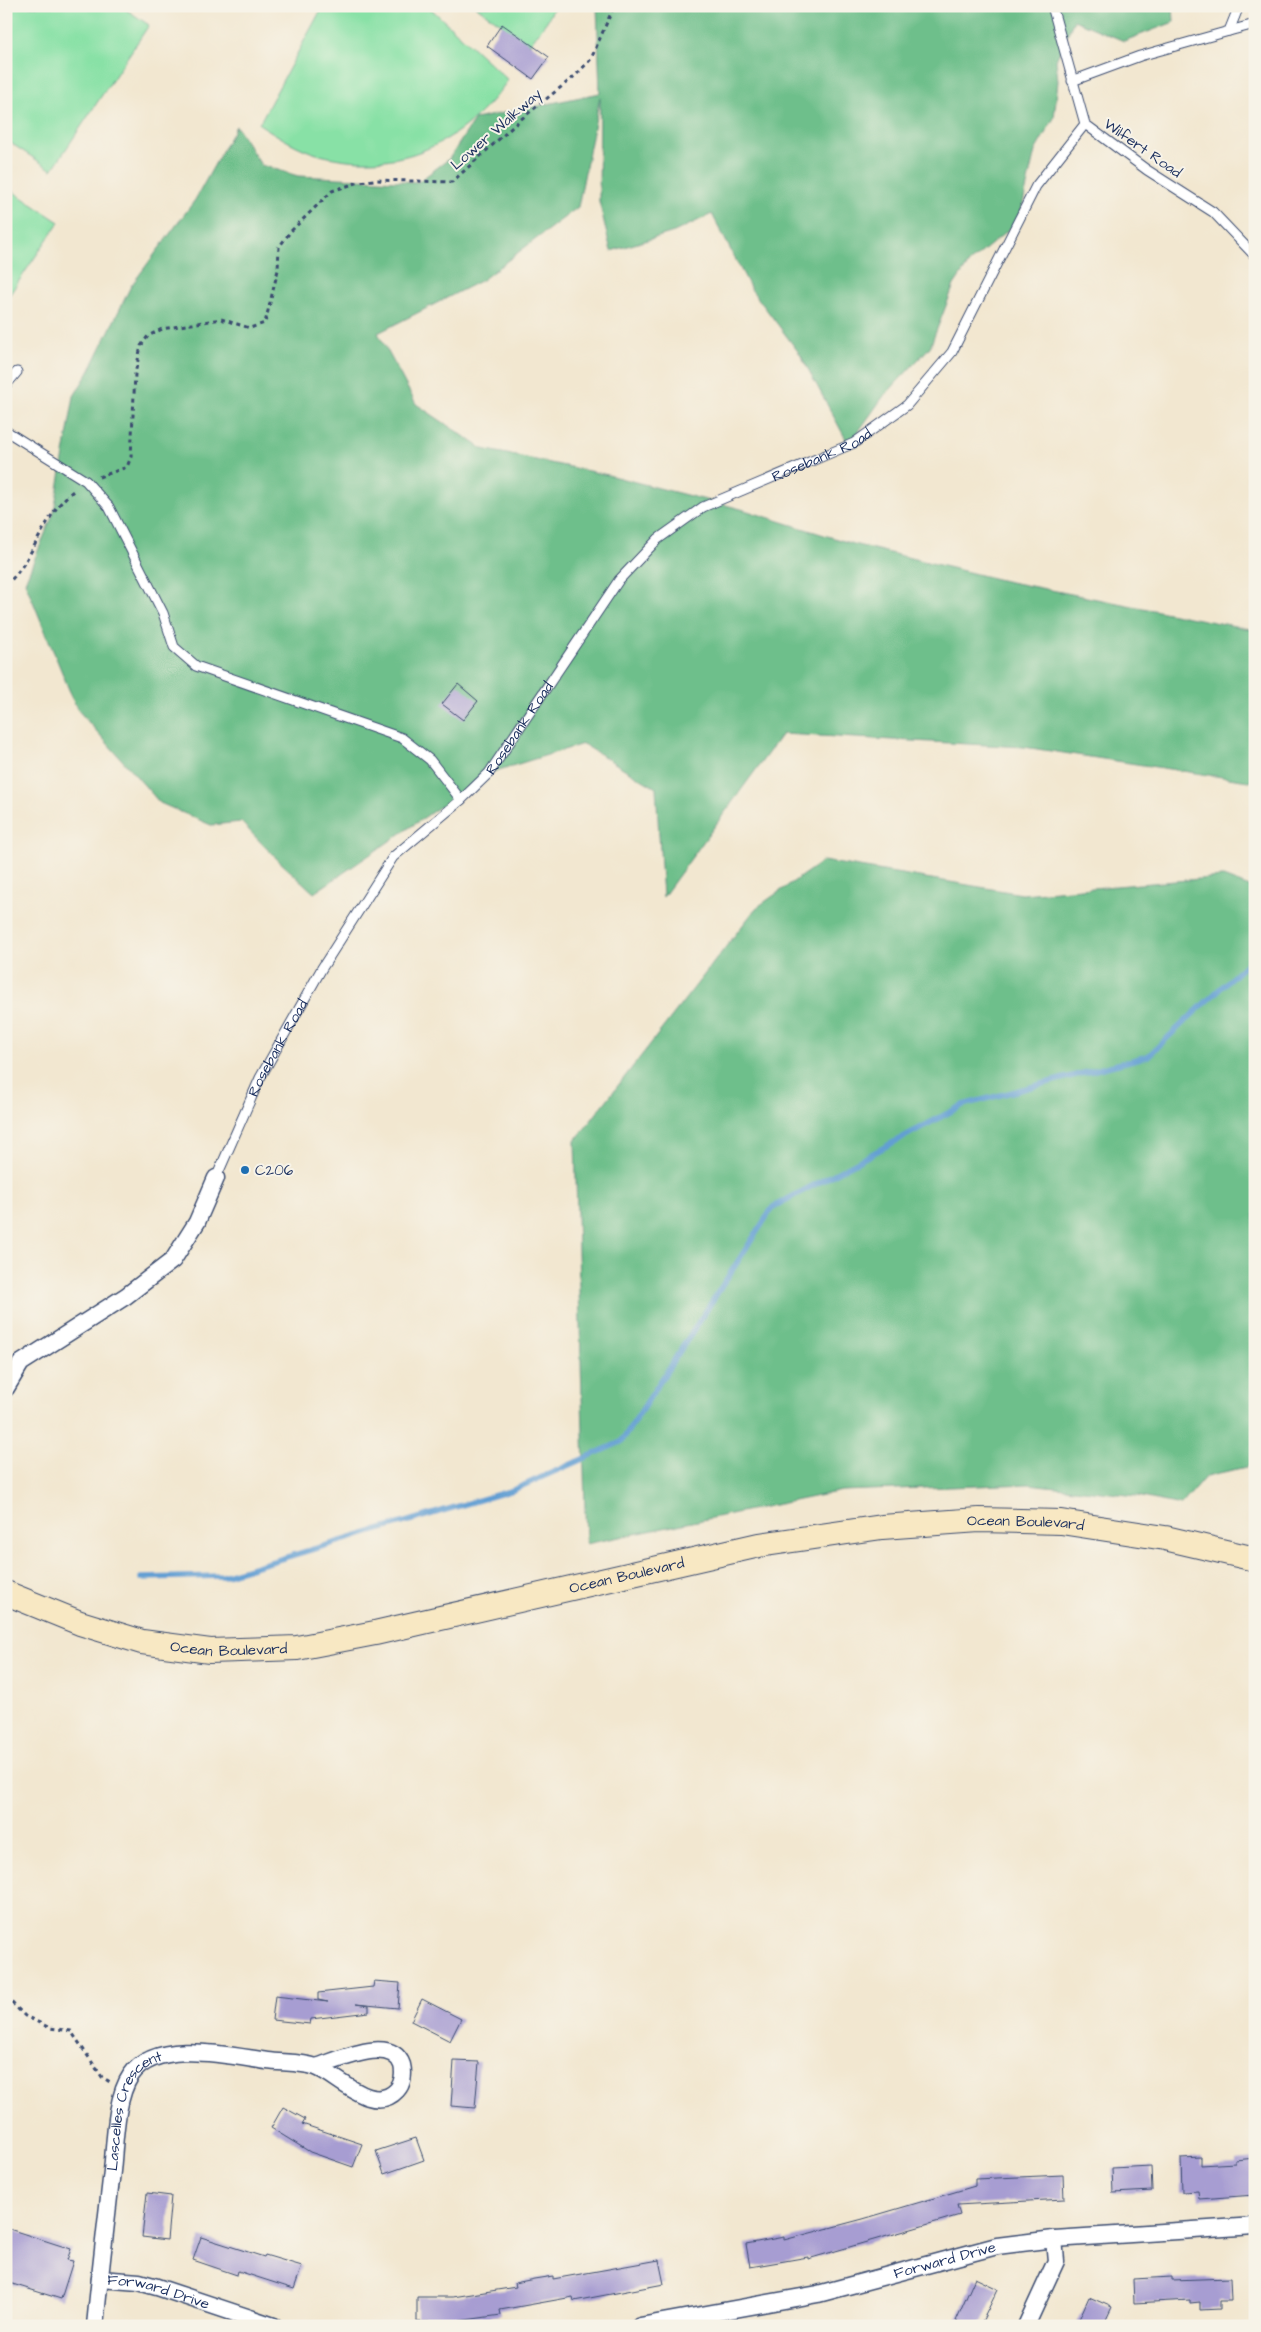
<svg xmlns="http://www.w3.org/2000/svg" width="1261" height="2332" viewBox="0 0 1261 2332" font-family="'Architects Daughter',sans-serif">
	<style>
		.green { fill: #88e1a6; stroke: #528882 }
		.forest { fill: #6ebf8b; stroke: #447774 }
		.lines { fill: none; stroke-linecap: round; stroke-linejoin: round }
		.stream { stroke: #629fd3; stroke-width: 5.5 }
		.building { fill: #a79dd2 }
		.lane-casing { stroke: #3b4b6f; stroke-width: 11 }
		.street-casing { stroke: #3b4b6f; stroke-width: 19 }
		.secondary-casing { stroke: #3b4b6f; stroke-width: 26 }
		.path { stroke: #3b4b6f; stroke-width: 3; stroke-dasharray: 4 4; stroke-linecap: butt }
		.lane { stroke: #fff; stroke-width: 9 }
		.street { stroke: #fff; stroke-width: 16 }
		.secondary { stroke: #f8e8c3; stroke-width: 24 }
		.poi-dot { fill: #1f6fb2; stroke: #f7f3e8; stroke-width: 2 }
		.labels { text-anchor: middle; stroke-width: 4; stroke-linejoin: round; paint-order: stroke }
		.street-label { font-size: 15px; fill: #1b2f5e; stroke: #f7f3e8 }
		.poi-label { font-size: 15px; fill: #1b2f5e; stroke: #f7f3e8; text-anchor: start }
	</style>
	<rect width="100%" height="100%" fill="#f7f3e8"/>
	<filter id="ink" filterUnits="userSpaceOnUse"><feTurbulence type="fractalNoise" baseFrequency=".02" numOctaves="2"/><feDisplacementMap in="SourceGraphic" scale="10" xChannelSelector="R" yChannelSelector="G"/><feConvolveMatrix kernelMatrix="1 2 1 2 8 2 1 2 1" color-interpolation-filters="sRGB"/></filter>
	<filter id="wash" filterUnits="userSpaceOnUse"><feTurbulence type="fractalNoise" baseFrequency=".0096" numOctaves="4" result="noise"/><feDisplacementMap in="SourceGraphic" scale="20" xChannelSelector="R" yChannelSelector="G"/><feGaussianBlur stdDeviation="1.12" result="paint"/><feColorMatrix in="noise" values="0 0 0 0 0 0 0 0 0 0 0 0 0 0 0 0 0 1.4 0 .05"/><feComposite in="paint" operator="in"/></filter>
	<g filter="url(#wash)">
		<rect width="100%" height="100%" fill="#f2e7d0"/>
		<path class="green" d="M6 6H121L149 25 52 170 6 140Z
			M323 6H428L508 80C463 144 399 175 320 155 298 149 278 136 259 124Z
			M475 6H555L547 21 530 44Z
			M6 187 59 222 6 300Z"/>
		<path class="forest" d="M597 6H1173L1174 22 1124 41 1074 20 1056 60 1058 81 1054 118 1035 151 1019 221 969 263 954 285 930 347 883 397 849 445 800 354 751 289 712 214 674 232 611 251 599 201 600 97 578 207 482 280 378 333 416 404 483 449 608 475 741 509 853 544 1005 581 1255 630V782L1024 747 782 734 663 897 656 788 583 744 489 773 314 893 279 861 241 822 211 825 160 803 77 709 25 582 54 512 74 396 90 370 131 286 195 200 236 126 261 165 298 176 418 182 449 159 475 119 600 93Z
			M823 861 1022 894 1223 877 1255 889V1465L1206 1476 1181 1505 1137 1496 1029 1484 842 1491 586 1544 575 1141 756 908Z"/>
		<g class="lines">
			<path class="stream" d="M141 1578 223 1576 513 1490 621 1442 773 1207 963 1105 1148 1056 1255 956"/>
		</g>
		<g id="blocks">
			<path class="building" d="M502 24 549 57 533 79 487 46Z
				M458 684 478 701 463 720 442 704Z
				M374 1981 400 1983 398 2008 356 2004 369 2006V2012L311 2019 310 2024 272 2020 275 1996 328 2002 318 2000V1993L373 1987Z
				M422 1999 461 2019 450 2041 411 2021Z
				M454 2061 479 2062 475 2108 451 2106Z
				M283 2107 305 2119 302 2124 362 2144 353 2167 310 2152 271 2128Z
				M416 2138 424 2160 384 2174 376 2151Z
				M1201 2157V2165L1235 2163V2160L1255 2158V2195L1199 2199 1198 2191 1182 2192 1181 2158Z
				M1151 2166 1152 2191 1113 2193 1112 2168Z
				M1063 2175 1064 2199 957 2205 960 2215 808 2259V2257L750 2267 746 2244 784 2237V2240L863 2219 975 2186V2179Z
				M147 2193 171 2196 167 2240 142 2237Z
				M6 2228 71 2249 67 2260 73 2261 61 2299 6 2282Z
				M201 2237 264 2257 265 2255 302 2266 294 2289 238 2271 237 2275 193 2260Z
				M659 2260 664 2284 574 2301 573 2297 500 2310 501 2315 451 2322H417V2297H453L516 2287 515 2283 534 2279 553 2276V2279Z
				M1172 2277V2280L1230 2278 1231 2301H1220V2309L1200 2310V2302L1190 2303V2300L1134 2303 1133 2279Z
				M975 2278 998 2289 980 2326H966L956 2321Z
				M1089 2297 1112 2307 1103 2326H1076Z"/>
		</g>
	</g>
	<g filter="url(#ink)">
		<use href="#blocks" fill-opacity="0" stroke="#3b4b6f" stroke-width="1"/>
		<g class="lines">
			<defs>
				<g id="lane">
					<path d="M1052 6 1085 124 1147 170 1213 212 1255 256"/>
					<path d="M1229 31 1255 24"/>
					<path d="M1072 81 1140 56 1229 31 1239 6"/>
					<path d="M6 385 17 372"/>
					<path d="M6 431 86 481 109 507 163 613 174 647 196 666 402 738 430 760 461 800"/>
					<path id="s1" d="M216 1178 260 1078 322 968 393 857 461 800 489 773 619 580 658 539 703 507 854 443 907 405 952 352 1036 186 1085 124"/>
				</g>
				<g id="street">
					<path d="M6 1388 21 1363 126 1296 173 1260 197 1222 216 1178"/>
					<path id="s2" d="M100 2279 139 2282 157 2287 274 2326"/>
					<path id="s3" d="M95 2326C100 2274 106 2223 112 2171 115 2144 115 2098 131 2075 157 2038 230 2056 267 2061 282 2063 302 2062 316 2067 338 2075 373 2116 397 2090 403 2084 404 2073 402 2065 391 2034 337 2061 316 2067"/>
					<path id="s4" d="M640 2326 818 2294 997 2246 1054 2239 1255 2226"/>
					<path d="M1026 2326 1056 2261 1054 2239"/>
				</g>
				<g id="secondary">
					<path id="s5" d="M6 1593 80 1623 142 1642 210 1651 297 1648 375 1633 759 1545 882 1527 979 1520 1061 1522 1165 1538 1255 1559"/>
				</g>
			</defs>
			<use href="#lane" class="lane-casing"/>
			<use href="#street" class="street-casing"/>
			<use href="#secondary" class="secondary-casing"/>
			<path class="path" d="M99 477 127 467 131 457 135 374 141 346 148 336 162 329 221 319 250 328 265 323 278 270 279 247 291 231 332 191 359 182 374 180 452 182 520 120 576 75 591 59 614 6
				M6 585C36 558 43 512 76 489
				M6 1997 25 2016 50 2028 71 2031 102 2077 110 2082"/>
			<use href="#lane" class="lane"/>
			<use href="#street" class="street"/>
			<use href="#secondary" class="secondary"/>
		</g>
	</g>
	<circle class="poi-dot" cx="245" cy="1170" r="5"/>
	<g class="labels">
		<g class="street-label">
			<text transform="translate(496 129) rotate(-41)" y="5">Lower Walkway</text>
			<text transform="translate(1143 148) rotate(35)" y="5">Wilfert Road</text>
			<text dy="5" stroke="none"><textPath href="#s1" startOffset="969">Rosebank Road</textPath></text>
			<text dy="5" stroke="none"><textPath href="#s1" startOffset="549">Rosebank Road</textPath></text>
			<text dy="5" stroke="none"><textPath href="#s1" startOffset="144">Rosebank Road</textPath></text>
			<text dy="5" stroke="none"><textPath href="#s5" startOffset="1042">Ocean Boulevard</textPath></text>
			<text dy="5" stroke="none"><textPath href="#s5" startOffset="638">Ocean Boulevard</textPath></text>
			<text dy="5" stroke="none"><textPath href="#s5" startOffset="232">Ocean Boulevard</textPath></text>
			<text dy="5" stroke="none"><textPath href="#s3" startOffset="224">Lascelles Crescent</textPath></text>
			<text dy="5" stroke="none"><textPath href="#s4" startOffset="312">Forward Drive</textPath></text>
			<text dy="5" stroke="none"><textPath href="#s2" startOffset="60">Forward Drive</textPath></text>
		</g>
		<g class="poi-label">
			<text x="255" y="1175">C206</text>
		</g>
	</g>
	<rect width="1261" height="2332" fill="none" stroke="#f7f3e8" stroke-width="25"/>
</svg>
